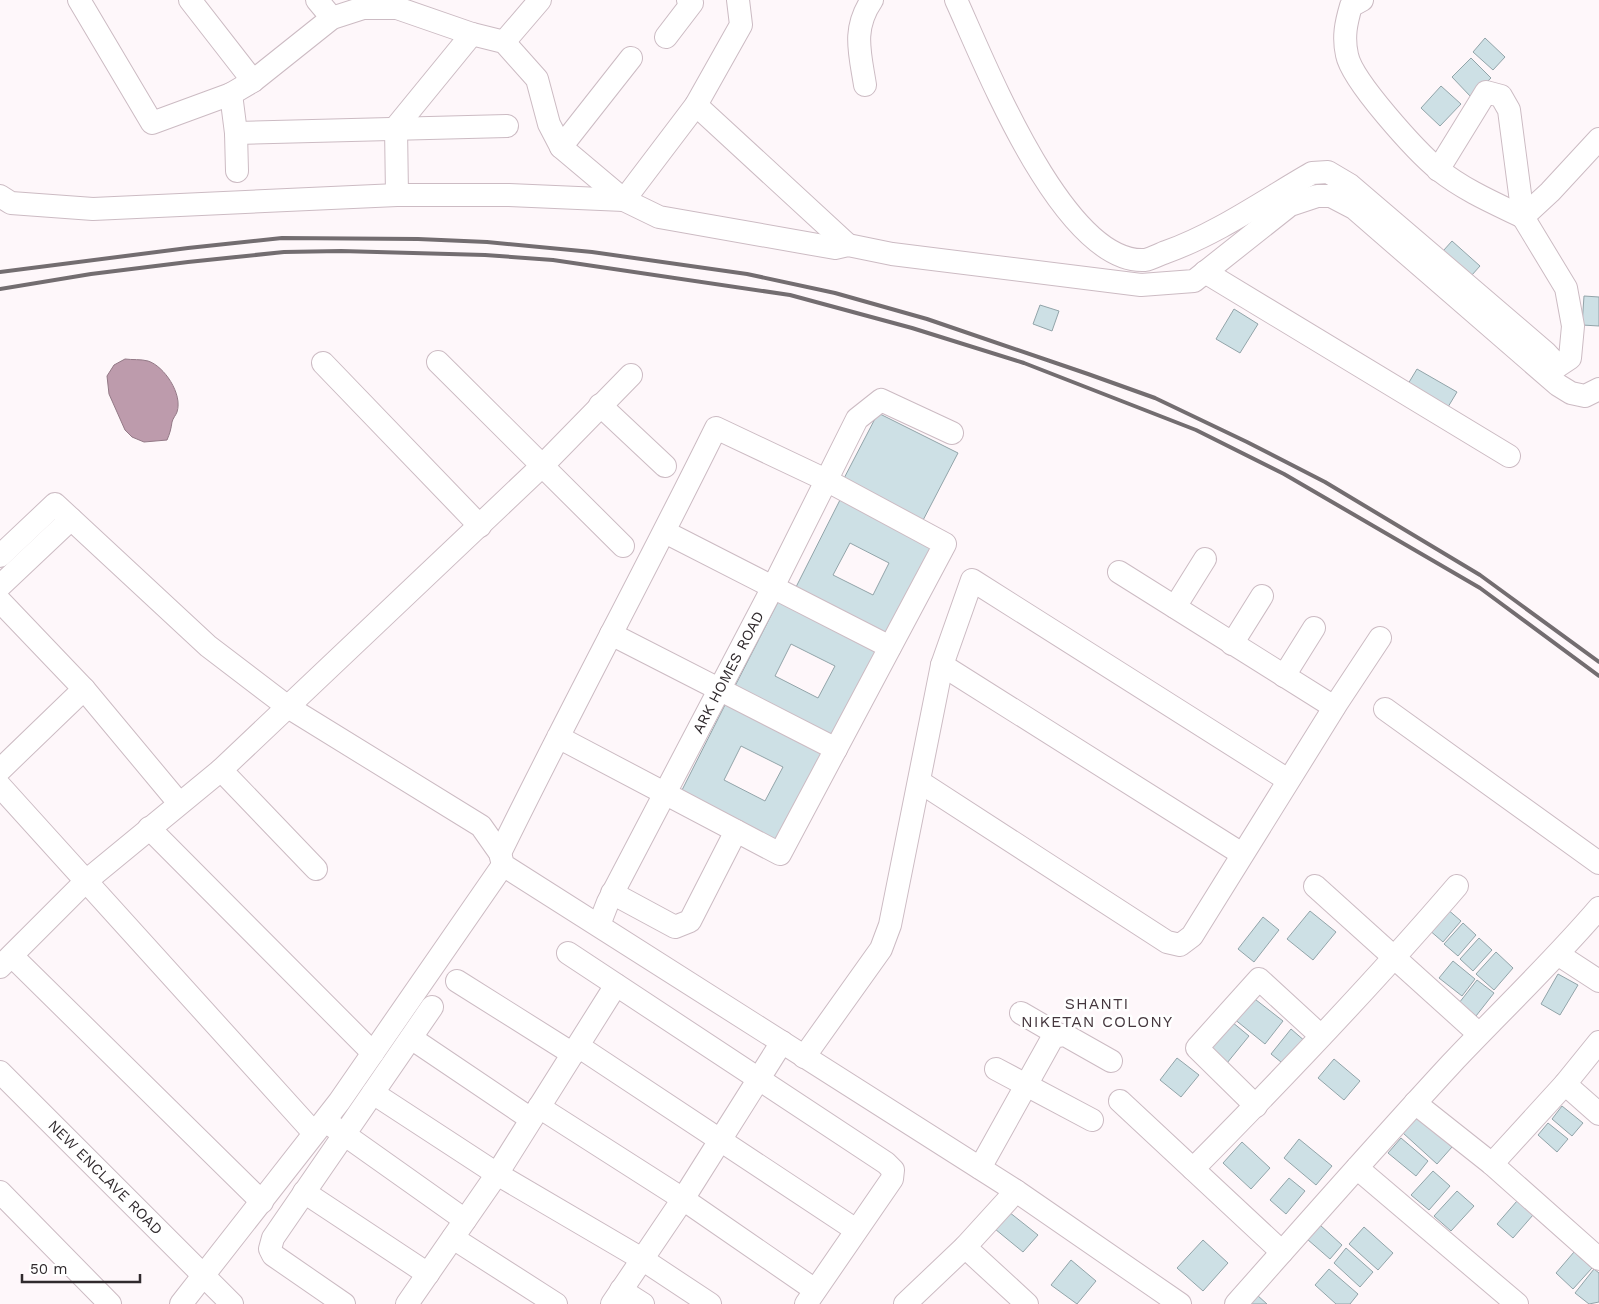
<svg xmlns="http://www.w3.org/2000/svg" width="1599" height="1304" viewBox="0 0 1599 1304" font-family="'Work Sans',sans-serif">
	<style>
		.water { fill: #bd9bac; stroke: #937986 }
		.building { fill: #cde0e5; stroke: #92a4a9; fill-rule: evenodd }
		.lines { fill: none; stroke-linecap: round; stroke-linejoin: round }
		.minor-casing { stroke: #ccbbc3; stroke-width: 24 }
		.minor { stroke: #fff; stroke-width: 22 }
		.rail { stroke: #736d70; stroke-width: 4 }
		.labels { text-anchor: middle; stroke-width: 5; stroke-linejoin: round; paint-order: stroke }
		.street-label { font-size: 15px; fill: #302a2d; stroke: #fff }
		.neighbourhood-label { font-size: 16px; letter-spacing: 1px; fill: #45373e; stroke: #fff }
	</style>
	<rect width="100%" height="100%" fill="#fef7fa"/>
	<path class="water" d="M125 359C132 360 141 359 148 361 164 366 183 394 177 412 176 415 173 418 172 422 171 429 170 433 167 440L144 442 132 437 125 430 109 394 107 376 114 365Z"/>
	<path class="building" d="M1485 38 1505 57 1493 70 1473 52Z
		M1471 58 1491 78 1471 97 1452 77Z
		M1441 86 1461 104 1440 126 1421 108Z
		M1452 241 1480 266 1463 285 1435 260Z
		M1584 296 1599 297V326L1582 325Z
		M1040 305 1059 311 1052 331 1033 324Z
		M1234 309 1258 324 1240 353 1216 339Z
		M1417 369 1457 392 1448 407 1408 384Z
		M878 413 958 453 920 526 840 486Z
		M841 498 936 547 889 639 794 591ZM850 543 889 563 873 595 833 575Z
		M779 600 882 652 836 742 733 690ZM791 644 835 666 818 698 775 676Z
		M726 703 829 755 782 846 680 794ZM741 746 783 767 765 801 724 780Z
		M1446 908 1461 921 1443 942 1428 929Z
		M1310 911 1336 932 1313 960 1287 939Z
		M1263 917 1279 930 1254 962 1238 949Z
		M1463 923 1476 935 1458 956 1444 944Z
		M1479 938 1492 950 1473 971 1460 959Z
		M1496 952 1513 968 1494 990 1476 974Z
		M1453 961 1475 979 1462 996 1439 978Z
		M1558 974 1578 985 1560 1015 1541 1004Z
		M1477 980 1494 993 1476 1016 1459 1003Z
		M1251 996 1283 1021 1265 1044 1233 1018Z
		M1232 1022 1249 1036 1227 1063 1210 1049Z
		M1291 1029 1306 1042 1286 1066 1271 1054Z
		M1177 1058 1199 1075 1181 1097 1160 1080Z
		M1334 1059 1360 1081 1344 1100 1318 1078Z
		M1562 1106 1583 1123 1572 1136 1552 1119Z
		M1417 1116 1452 1147 1437 1164 1403 1133Z
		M1548 1123 1568 1139 1557 1152 1538 1135Z
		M1401 1138 1428 1161 1416 1176 1388 1153Z
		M1299 1139 1332 1166 1316 1185 1284 1158Z
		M1242 1142 1270 1168 1251 1189 1223 1163Z
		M1433 1171 1450 1186 1429 1210 1411 1195Z
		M1289 1178 1305 1191 1286 1214 1270 1200Z
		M1457 1191 1474 1206 1451 1231 1434 1216Z
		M1517 1201 1533 1215 1513 1238 1497 1224Z
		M1009 1212 1038 1235 1023 1252 995 1229Z
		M1320 1225 1342 1245 1330 1259 1307 1239Z
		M1364 1227 1393 1253 1378 1270 1349 1244Z
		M1203 1240 1228 1263 1203 1291 1177 1268Z
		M1346 1248 1373 1272 1360 1287 1334 1263Z
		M1574 1252 1592 1268 1573 1289 1556 1273Z
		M1071 1260 1096 1281 1077 1304 1051 1285Z
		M1329 1269 1358 1294 1350 1304H1336L1315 1285Z
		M1594 1269 1599 1273V1302L1589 1304 1575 1293Z
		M1257 1295 1267 1304H1249Z"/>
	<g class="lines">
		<defs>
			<g id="minor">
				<path d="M79 0 152 123 231 94 253 81 332 18 363 8H397L472 34 504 42 537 79 549 124 561 147 624 200 659 217 835 248 848 245 892 254 1141 285 1194 281 1290 205 1317 196H1331L1354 208 1558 385 1571 393 1585 396 1599 389"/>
				<path d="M190 0 253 81"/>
				<path d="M317 0 332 18"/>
				<path d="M956 0C984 61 1063 265 1145 260 1151 259 1160 254 1166 252 1217 234 1265 200 1312 173L1328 172 1350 185 1545 352 1558 366 1570 358 1573 326 1566 288 1523 217 1509 110 1501 96 1486 92 1438 170"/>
				<path d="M1362 0 1351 6C1346 23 1343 37 1347 55 1352 81 1417 152 1439 170 1464 190 1494 203 1523 217"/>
				<path d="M666 37 692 3 688 0"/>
				<path d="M504 42 540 0"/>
				<path d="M865 85C860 53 852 29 872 0"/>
				<path d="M231 94 236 133 237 171"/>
				<path d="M696 105 848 245"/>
				<path d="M236 133 507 126"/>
				<path d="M561 147 631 58"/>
				<path d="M397 195 396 127 472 34"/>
				<path d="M0 196 11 203 93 209 397 195H509L624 200 696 105 741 25 738 0"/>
				<path d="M1523 217 1550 192 1599 139"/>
				<path d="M1205 272 1509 456"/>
				<path d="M438 362 623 546"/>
				<path d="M323 363 480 526"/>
				<path d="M600 405 665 466"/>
				<path d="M665 532 890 647"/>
				<path d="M0 556 55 504 208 646 288 707 481 826 500 853 503 865 1016 1191 1180 1304"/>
				<path d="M1119 572 1334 707"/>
				<path d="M0 586 71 519"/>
				<path d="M0 601 84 689 179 803"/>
				<path d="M1175 607 1205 559"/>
				<path d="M611 634 836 749"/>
				<path d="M1232 644 1262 596"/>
				<path d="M942 665 1242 854"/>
				<path d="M1284 676 1314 628"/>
				<path d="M1385 709 1599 863"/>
				<path d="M0 770 84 689"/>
				<path d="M221 770 316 869"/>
				<path d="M920 782 1167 942 1180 945 1192 936 1337 703 1380 638"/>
				<path d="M0 786 314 1133"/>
				<path d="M149 828 373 1053"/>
				<path d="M500 853C570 710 646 570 716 428L826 480 945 544 780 854 558 737"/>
				<path d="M1315 886 1479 1034"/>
				<path d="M612 893 675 927 690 921 736 831"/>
				<path id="s1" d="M599 925 608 902 773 587 857 419 881 400 952 433"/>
				<path d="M568 953 886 1163 893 1170 892 1179 806 1304"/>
				<path d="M1559 955 1599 981"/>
				<path d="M12 956 262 1202"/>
				<path d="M0 967 86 881 221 770 543 465 631 375"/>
				<path d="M457 981 573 1054"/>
				<path d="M1021 1013 1059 1035"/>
				<path d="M411 1038 531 1119"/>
				<path d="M578 1046 856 1230"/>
				<path d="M804 1057 881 949 890 925 942 665 972 580 1288 780"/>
				<path d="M996 1069 1092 1120"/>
				<path id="s2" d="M0 1072 232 1304"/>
				<path d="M1565 1084 1599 1114"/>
				<path d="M373 1093 497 1174 642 1259 710 1304"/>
				<path d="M1120 1101 1282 1252"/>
				<path d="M1415 1103 1492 1164 1599 1259"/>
				<path d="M1256 1106 1197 1048 1259 979 1321 1036"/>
				<path d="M539 1107 683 1199 815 1290"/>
				<path d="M331 1125 465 1220"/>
				<path d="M1492 1164 1565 1084 1599 1042"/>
				<path d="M980 1168 1053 1037 1065 1035 1111 1061"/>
				<path d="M1357 1168 1517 1304"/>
				<path d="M1193 1169C1284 1077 1373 984 1457 886"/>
				<path d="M0 1192 110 1304"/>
				<path d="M304 1192 428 1274"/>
				<path d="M453 1238 556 1304"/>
				<path d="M965 1247 1027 1304"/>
				<path d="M621 1290 643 1304"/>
				<path d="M181 1304 339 1102 503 865"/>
				<path d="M344 1304 273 1255 270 1249 273 1238 432 1007"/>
				<path d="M407 1304 497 1174 616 985"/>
				<path d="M612 1304 683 1199 782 1042"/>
				<path d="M905 1304 965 1247 1016 1191"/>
				<path d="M1236 1304C1307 1224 1378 1143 1451 1064 1500 1012 1552 963 1599 908"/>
			</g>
		</defs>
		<use href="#minor" class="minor-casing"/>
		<use href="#minor" class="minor"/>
		<path class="rail" d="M0 272 188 248 282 238 418 239 487 242 592 252 747 274 835 293 927 319 1088 374 1155 398 1247 442 1325 482 1480 575 1599 662
			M0 289 91 274 188 262 284 252 341 251 485 255 553 260 790 295 912 328 1024 363 1196 430 1284 474 1480 588 1599 676"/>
	</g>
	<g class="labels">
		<g class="street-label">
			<text dy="5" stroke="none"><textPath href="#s1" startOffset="284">ARK HOMES ROAD</textPath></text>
			<text dy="5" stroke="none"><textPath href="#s2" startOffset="149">NEW ENCLAVE ROAD</textPath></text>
		</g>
		<g class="neighbourhood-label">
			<text x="1097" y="1009">SHANTI<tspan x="1097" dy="18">NIKETAN COLONY</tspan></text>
		</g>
	</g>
	<path d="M22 1274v8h118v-8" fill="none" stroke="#302a2d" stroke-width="2.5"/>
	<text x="30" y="1274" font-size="15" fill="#302a2d" stroke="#ffffff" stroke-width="4" paint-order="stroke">50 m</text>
</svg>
